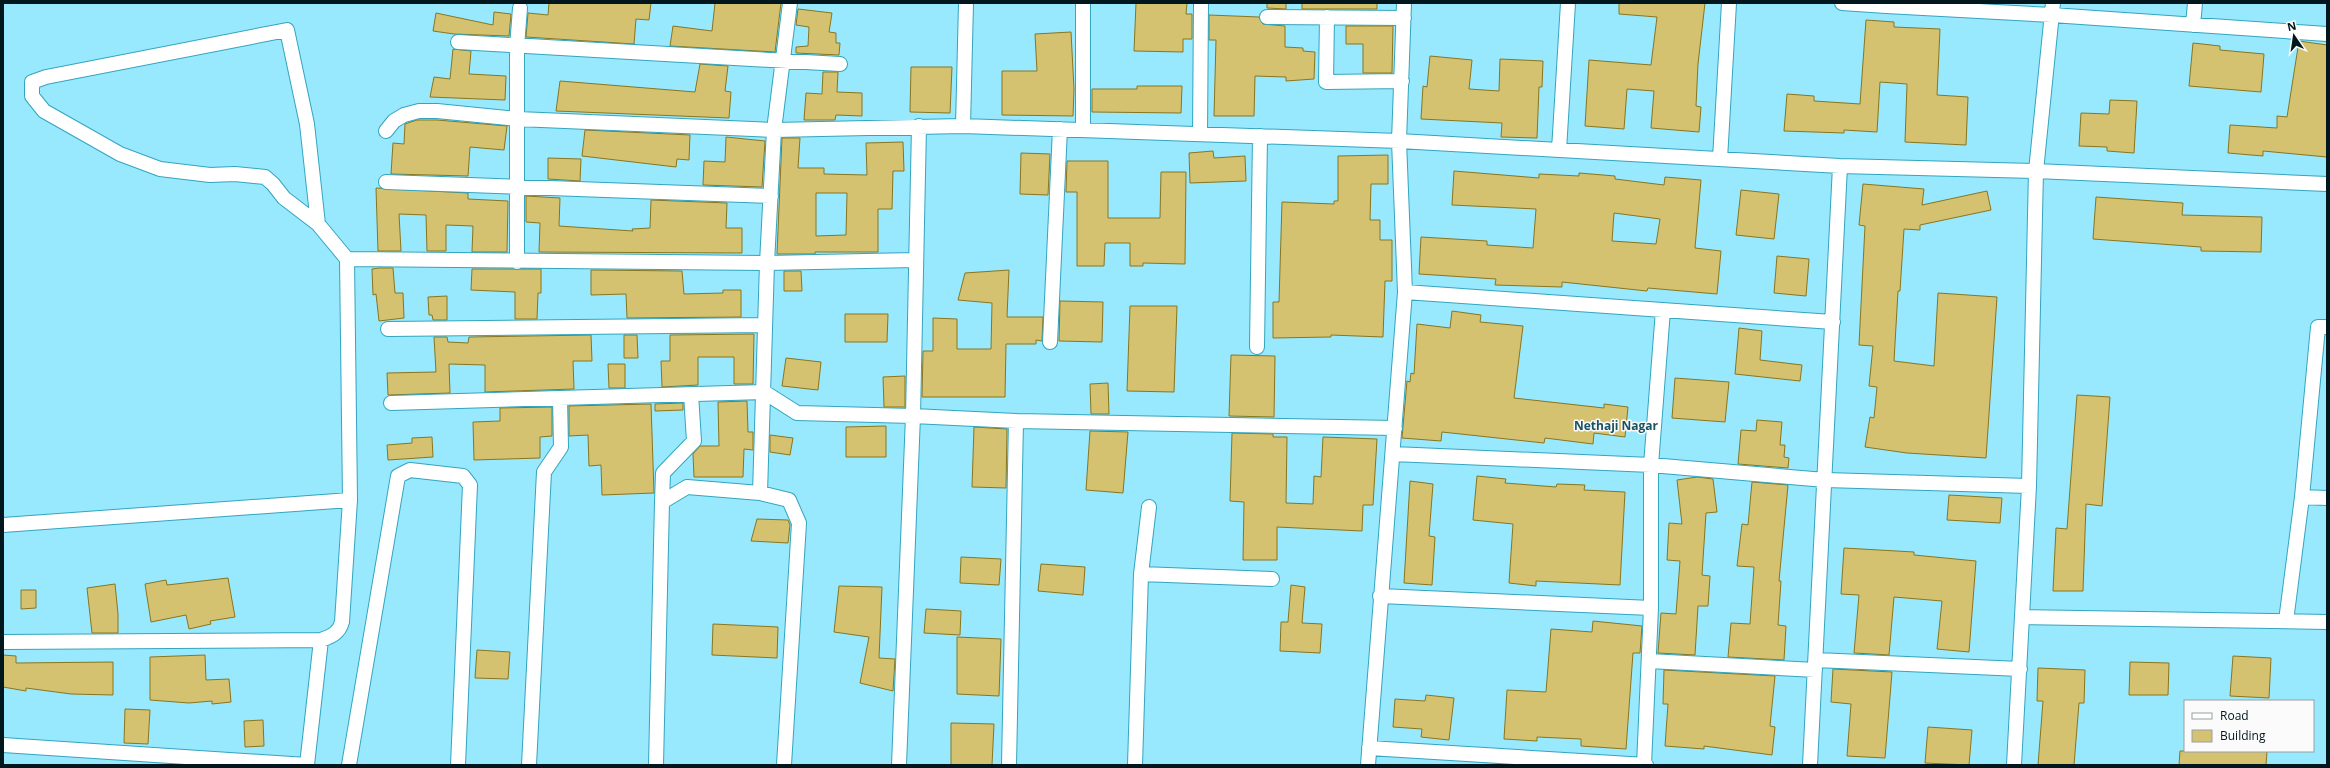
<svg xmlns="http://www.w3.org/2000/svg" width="2330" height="768" viewBox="0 0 2330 768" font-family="'Open Sans',sans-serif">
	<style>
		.building { fill: #d5c270; stroke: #88761f; fill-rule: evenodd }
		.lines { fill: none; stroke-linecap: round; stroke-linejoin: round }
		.minor-casing { stroke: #33a5bf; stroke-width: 16 }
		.minor { stroke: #fff; stroke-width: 14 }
		.labels { text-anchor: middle; stroke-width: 3; stroke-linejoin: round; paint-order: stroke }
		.neighbourhood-label { font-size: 12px; font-weight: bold; fill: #185361; stroke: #fbfbfb }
	</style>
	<rect width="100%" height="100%" fill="#98e8fe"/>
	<path class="building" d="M549 3H651L649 20 636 19 634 44 526 37 528 13 548 15Z
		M715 3H781L775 52 670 46 673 26 712 31Z
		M1136 3H1187L1186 14H1192V39H1183V52L1134 51Z
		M1267 3H1286V9L1267 8Z
		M1302 3H1377V9H1302Z
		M1619 3H1705L1698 64 1696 106 1701 107 1699 132 1651 128 1654 91 1627 89 1624 129 1585 126 1589 60 1651 65 1657 17 1619 14Z
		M798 9 832 13 829 32 836 33V43H840L839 55 796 53V47L808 46 809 27 796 25Z
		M494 12 511 14 509 36 454 34 433 31 436 13 493 25Z
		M1209 15 1259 17 1263 24 1285 26V47L1303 48V51L1315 52 1314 79 1286 81V77L1255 76 1254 116H1214L1216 40H1209Z
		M1866 20 1894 22V27L1940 29 1937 95 1968 97 1966 145 1905 142 1907 84 1880 82 1877 132 1844 130V133L1784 131 1787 94 1814 96V101L1860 104Z
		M1346 26H1393L1392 73H1363V44H1346Z
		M1071 32 1074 89 1073 116 1002 115V71H1037L1035 34Z
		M2299 41 2327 45V157L2263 151V156L2228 153 2230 125 2277 128V116L2287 117Z
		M2193 43 2220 46V50L2264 54 2261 92 2189 86Z
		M453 49 471 51 469 74 506 76 505 100 430 97 434 77 450 79Z
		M1430 56 1472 60 1469 89 1499 91 1500 59 1543 61 1542 87H1539L1537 138 1501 137 1502 123 1421 119 1423 86 1427 87Z
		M700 64 728 66 725 91 731 92 729 118 556 111 560 81 695 92Z
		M911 67H952L950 113 910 112Z
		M823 72H838L837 92 862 93V116L836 115 835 120H804L806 93 822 94Z
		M1137 86H1182L1181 113 1092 112V89H1137Z
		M2110 100 2137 101 2134 153 2107 151V147L2079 146 2081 113 2109 114Z
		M417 120H437L507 126 504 150 470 147 468 176 391 174 393 143 404 144 405 124Z
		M585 130 690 135 689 160 677 159 676 167 582 156Z
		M726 137 765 141 762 187 703 185 704 161 725 162Z
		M782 138H800L798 168H824V174L867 175 866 143 903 142 904 171H893L892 209H878V252H815V254H777ZM816 193H847L846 235 816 236Z
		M1213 151 1214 158 1245 156 1246 181 1190 183 1189 153Z
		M1021 153 1050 154 1048 195 1020 194Z
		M1388 155V184H1371L1370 220H1380V240H1392V281H1385L1383 337 1331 335V337L1273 338V302H1279L1282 202 1334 204V201H1338V156Z
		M548 158 581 159 580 181 548 179Z
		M1067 161H1108V218H1160L1161 172H1186L1185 264 1143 263V266H1130V243H1105L1104 266H1077V192H1066Z
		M1454 171 1539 178V174L1579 176V173L1615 176V179L1664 185 1665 177 1701 180 1695 248 1721 251 1717 294 1648 288 1647 291 1562 282V287L1495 285 1496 279 1419 274 1421 237 1487 241V245L1533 248 1536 209 1452 205ZM1614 213 1660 219 1656 244 1612 241Z
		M1863 184 1924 189 1922 205 1987 191 1991 210 1920 225V230L1904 229 1900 291H1898L1894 361 1934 366 1938 293 1997 297 1986 458 1907 453 1865 447 1870 417 1874 418 1877 387 1869 386 1873 346 1859 345 1865 226 1859 225Z
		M376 188 468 193V199L508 201 507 252H472L473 226 446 225V251H427L426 215 399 214 401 251H378Z
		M1741 190 1779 194 1774 239 1736 235Z
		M526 196 560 198 559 226 633 231 632 229 650 228 651 200 727 203 726 228H742V253L539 252 540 223 526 222Z
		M2096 197 2183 203 2182 215 2262 217 2261 252 2201 251V247L2093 239Z
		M1777 256 1809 259 1806 296 1774 293Z
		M379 268H393L395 293H403L404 318 379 321 376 294 373 295 372 269Z
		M472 269H541V293H538L537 319H515V292L471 290Z
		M591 270 682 271 684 294 723 293V290H741V317L627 318 626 294 591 295Z
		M1009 270 1007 317H1043L1042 341 1036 340V344H1006L1005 397H922L923 351H933V318L957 319V349H991L992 303 958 300 965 273Z
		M784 271H801L802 291H784Z
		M447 296V320H433L432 315H429L428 297Z
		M1060 301 1103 302 1102 342 1059 341Z
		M1130 306H1177L1174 392 1127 391Z
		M1452 311 1481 315 1480 322 1523 326 1514 398 1604 408V404L1628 407 1625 437 1594 433 1593 444 1545 438 1544 443 1442 432 1441 441 1402 438 1407 381 1410 382 1411 373 1414 374 1417 324 1450 328Z
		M845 314H888L887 342H845Z
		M1739 328 1762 331 1760 360 1802 365 1800 381 1735 374Z
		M754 334 753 384H734V357H698V385L662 387 661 361H670V335Z
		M591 335 592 361H573L574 389 485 392V365L449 364 450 393 388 395 387 373 436 372 434 337H447L448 342 468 343 469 337Z
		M624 335H637L638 358H624Z
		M1231 355 1275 356 1274 417 1229 416Z
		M786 358 821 362 818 390 782 386Z
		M608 364H625V388H609Z
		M905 376V407H884L883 377Z
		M1675 378 1729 382 1725 422 1672 418Z
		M1108 383 1109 414H1091L1090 384Z
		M2077 395 2110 397 2102 506 2086 504 2083 591H2053L2056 528 2067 529Z
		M747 401 748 432H753V450L744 449 743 477H694L693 454 700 446H719L718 402Z
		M683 403V410L655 411V404Z
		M651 404 654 493 602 495 601 465 589 466 588 435 569 436V406Z
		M552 407V436L540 437V458L474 460 473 422 500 421V408Z
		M1757 420 1782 422 1780 445H1785L1784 457 1789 458 1788 468 1738 464 1741 430 1756 431Z
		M886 426V457H846V427Z
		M974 427 1007 429 1006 488 972 487Z
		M1090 431 1128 432 1123 493 1086 490Z
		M1232 433 1273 434V437H1287L1286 503 1313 504 1314 476 1321 477 1323 437 1377 439 1373 505H1363L1362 531 1277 527V560H1243L1244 502 1230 501Z
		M770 435 793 438 790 455 770 452Z
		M432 437 433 457 388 460 387 445 412 443V438Z
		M1477 476 1506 479 1505 483 1556 487 1557 484 1585 485 1584 490 1625 492 1620 585 1536 581V586L1509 583 1513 524 1473 520Z
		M1697 477 1713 479 1717 512 1706 513 1702 575 1710 576 1708 606H1698L1695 655 1658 653 1661 613 1676 614 1680 561 1667 560 1669 523 1682 524 1677 480Z
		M1410 481 1433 484 1429 536 1435 537 1432 585 1404 583Z
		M1752 482 1788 485 1779 581H1781L1778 625 1786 626 1784 660 1728 657 1731 623 1750 624 1754 567 1737 566 1742 524 1748 525Z
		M1949 495 2002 498 2000 523 1947 520Z
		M757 519 788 520 790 525 788 543 751 541Z
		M1844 548 1914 552V555L1976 561 1969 652 1937 649 1942 601 1894 597 1889 655 1854 653 1859 595 1841 594Z
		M961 557 1001 559 999 585 960 583Z
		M1041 564 1085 567 1083 595 1038 591Z
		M228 578 235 617 210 621 211 624 189 629 186 615 151 622 145 584 166 580 167 585Z
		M115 584 118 614V633H92L87 588Z
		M1291 585 1305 587 1302 623 1322 624 1320 653 1280 651 1281 622H1288Z
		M839 586 882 587 879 658 895 659 893 691 860 683 869 637 834 632Z
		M21 590H36V608L21 609Z
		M926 609 961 611 960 635 924 633Z
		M1593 621 1642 626 1640 653H1633L1626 749 1581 746V739L1537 737V741L1504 739 1507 690 1546 692 1551 629 1592 632Z
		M713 624 778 627 777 658 712 655Z
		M957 637 1001 639 999 696 957 694Z
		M477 650 510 652 508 679 475 678Z
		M3 655 16 656V663L113 662V695L71 694 26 688V691L3 687Z
		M205 655 206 680 229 679 231 702 212 704V701L189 703 150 700V657Z
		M2233 656 2271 658 2269 698 2230 696Z
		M2130 662 2169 663 2168 695H2129Z
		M2038 668 2085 670 2084 703H2079L2074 765H2038L2043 701H2037Z
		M1833 669 1892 672 1885 758 1847 756 1851 704 1831 702Z
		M1664 670 1775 676 1770 726 1775 727 1772 755 1704 746V749L1665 746 1668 704H1663Z
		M1426 695 1454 698 1449 740 1421 737 1422 729 1393 727 1395 699 1425 701Z
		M125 709 150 710 148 744 124 743Z
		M263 720 264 746 245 747 244 721Z
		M951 723 994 724 992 765H951Z
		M1928 727 1972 730 1969 765 1925 763Z
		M2180 751H2267L2266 765H2179Z"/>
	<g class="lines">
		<defs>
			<path id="minor" d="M1083 3V130
				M1842 3 1886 6
				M1886 3V6L2052 15 2327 34
				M1267 17 1404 18
				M1327 17 1326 82 1402 81
				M2193 25 2195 3
				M458 42 840 64
				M963 126 966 3
				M386 131 394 121 404 115 419 111H437L518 119 774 130 963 126 1399 141 1840 166 2036 171 2327 184
				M1200 134 1201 3
				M1559 150 1568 3
				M1720 159 1729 3
				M386 182 771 196
				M347 259 767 263 915 260
				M517 262V47L520 8
				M1405 292 1833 322
				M388 329 765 325
				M1050 342 1060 129
				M1257 347 1260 136
				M391 403 764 392 797 413 913 416 1016 421 1395 428
				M1393 454 1651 465 1825 480 2029 486
				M760 493 767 263 774 130 790 3
				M2302 497 2327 498
				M662 502 663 473 694 441 691 394
				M3 525 350 500
				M1141 574 1272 579
				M1380 596 1651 608
				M2022 617 2327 622
				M2286 621 2302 497 2318 327H2327
				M3 642 321 640
				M1816 660 2020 669
				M1649 661 1815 670
				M3 745 307 765
				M1369 748 1646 765
				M307 765 321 640C332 636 339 633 342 622L350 500 347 259 318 224 307 124 287 30 46 77 32 82V96L44 111 120 154 160 169 210 175 235 174 265 177 273 184 284 198 318 224
				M349 765 398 476 410 470 463 476 470 485 458 765
				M529 765 544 472 561 447 560 398
				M656 765 662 502 687 487 760 493 789 500 799 523 784 765
				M899 765 913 416 919 126
				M1009 765 1016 421
				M1135 765 1141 574 1149 507
				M1368 765 1405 292 1399 141 1404 3
				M1644 765 1651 608V465L1663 310
				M1810 765 1840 166
				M2014 765 2029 486 2036 171 2053 3"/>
		</defs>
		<use href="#minor" class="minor-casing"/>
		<use href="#minor" class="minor"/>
	</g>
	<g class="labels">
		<g class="neighbourhood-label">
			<text x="1616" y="430">Nethaji Nagar</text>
		</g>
	</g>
	<rect width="2330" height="768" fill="none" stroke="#01171d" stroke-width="8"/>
	<rect x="2184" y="700" width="130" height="52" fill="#fbfbfb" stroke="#97a0a2"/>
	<rect x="2192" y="713" width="20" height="6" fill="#ffffff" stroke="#97a0a2"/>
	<text x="2220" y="720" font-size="12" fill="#01171d">Road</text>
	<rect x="2192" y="730" width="20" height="12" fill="#d5c270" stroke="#97a0a2"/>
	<text x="2220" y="740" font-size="12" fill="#01171d">Building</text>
	<g transform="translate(2294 36) rotate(347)" stroke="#fbfbfb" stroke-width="3" paint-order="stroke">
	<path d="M0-3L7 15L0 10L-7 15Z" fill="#01171d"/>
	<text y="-6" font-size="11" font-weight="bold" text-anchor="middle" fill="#01171d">N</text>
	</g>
</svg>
